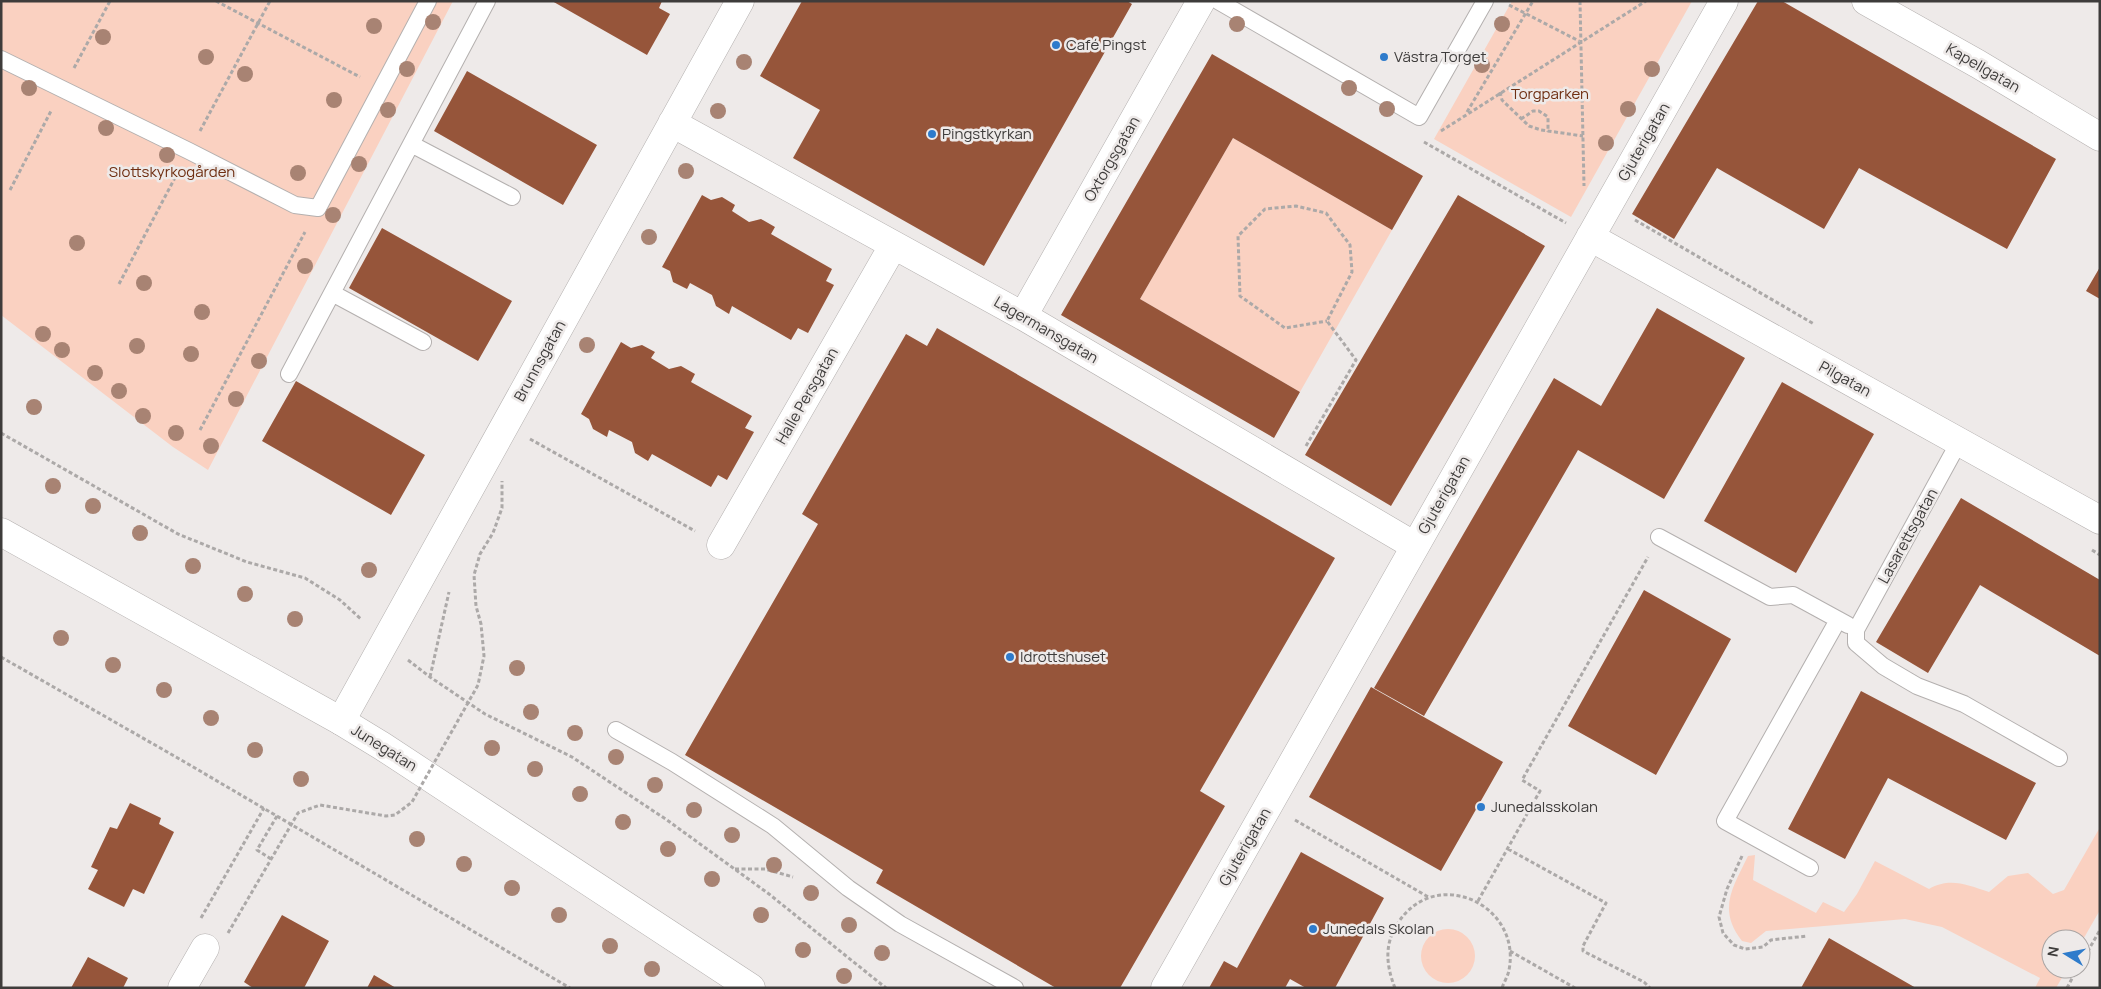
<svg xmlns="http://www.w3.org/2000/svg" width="2101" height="989" viewBox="0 0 2101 989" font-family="Manrope,sans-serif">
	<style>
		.green { fill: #fad1c1 }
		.building { fill: #96553a }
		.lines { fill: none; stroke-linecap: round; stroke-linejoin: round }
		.lane-casing { stroke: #b4b0af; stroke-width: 18 }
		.street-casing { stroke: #b4b0af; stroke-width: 29 }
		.secondary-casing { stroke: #b4b0af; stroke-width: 29 }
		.path { stroke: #aca9a8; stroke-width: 3; stroke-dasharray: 4 2.5; stroke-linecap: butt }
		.lane { stroke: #fff; stroke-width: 16 }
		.street { stroke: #fff; stroke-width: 28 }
		.secondary { stroke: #fff; stroke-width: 28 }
		.path-bridge { stroke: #aca9a8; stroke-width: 3; stroke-dasharray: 4 2.5; stroke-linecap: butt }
		.tree { fill: #a88373 }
		.poi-dot { fill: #2e7bcb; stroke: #eeeae9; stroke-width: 2 }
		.labels { text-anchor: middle; stroke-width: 5; stroke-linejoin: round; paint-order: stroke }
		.poi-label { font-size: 15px; fill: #3e3c3b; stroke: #eeeae9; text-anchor: start }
		.street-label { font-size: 15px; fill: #3e3c3b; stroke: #eeeae9 }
		.park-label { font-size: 15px; fill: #6f2f12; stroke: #eeeae9 }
	</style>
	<rect width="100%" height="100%" fill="#eeeae9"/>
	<path class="green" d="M1 1H453L208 470 173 447 1 315Z
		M1512 1H1692L1571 217 1434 139Z
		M1233 138 1392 230 1300 392 1140 299Z
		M2099 829 2100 910 2081 943V939H2051V969H2067L2056 988H2035L2040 978 1942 927 1905 919 1766 931 1751 943 1742 941C1717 909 1733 887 1748 856L1755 855 1753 880 1816 913 1823 902 1844 912 1857 894 1875 861 1929 889C1950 877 1967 885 1989 892L2008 876 2028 873 2053 894 2064 890Z
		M1421 956a27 27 0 1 1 54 0a27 27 0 1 1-54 0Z"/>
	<path class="building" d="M552 1H662L659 8 670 14 647 55Z
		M802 1H1127L1132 4 984 266 793 158 820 110 760 76Z
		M1758 1H1782L2056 159 2007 249 1859 168 1824 229 1717 168 1674 239 1632 214Z
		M1212 54 1423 176 1392 230 1233 138 1140 299 1300 392 1274 438 1061 315Z
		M467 71 597 145 563 205 434 131Z
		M702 195 711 200 722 197 735 205 732 211 749 222 761 219 775 227 771 234 832 269 826 281 834 285 808 333 798 328 791 340 732 306 729 314 716 306 712 295 690 283 687 289 673 282 670 271 662 267Z
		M1458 195 1545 246 1391 506 1305 455Z
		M382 228 512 301 478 361 349 288Z
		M2100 267V299L2086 291Z
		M1657 308 1745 358 1664 499 1578 450 1424 716 1374 688 1554 378 1601 406Z
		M937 328 1335 558 1200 791 1225 806 1120 988H1056L876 883 883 870 685 755 818 524 802 514 906 334 927 346Z
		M621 342 631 348 642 345 655 352 651 358 669 369 681 366 695 374 691 382 752 416 745 428 754 432 727 480 718 475 711 487 652 454 648 461 635 453 632 442 609 430 607 437 593 429 589 419 581 414Z
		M296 381 425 455 391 515 262 441Z
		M1782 382 1874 434 1796 573 1704 521Z
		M1961 498 2100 580V656L1980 585 1928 673 1876 642Z
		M1644 590 1731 639 1656 775 1568 726Z
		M1371 687 1503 762 1441 871 1309 797Z
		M1861 691 2036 783 2006 840 1888 778 1845 859 1788 829Z
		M130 803 161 818 159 824 174 832 144 894 133 889 124 907 88 889 98 870 91 867 110 827 117 829Z
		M1301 852 1384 898 1335 988H1306L1290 979 1285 988H1209L1224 961 1237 968Z
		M282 915 329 941 304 988H253L244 982Z
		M1829 938 1916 988H1801Z
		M88 957 128 978 123 988H71Z
		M374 975 396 988H367Z"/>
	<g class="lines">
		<defs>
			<path id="lane" d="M1218 1 1419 117 1485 1
				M1 59 189 151 295 205 318 208 428 1
				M411 144 512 197
				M332 293 423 342
				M289 374 487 1
				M1959 442 1856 630V643L1883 666 1917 686 1964 704 2059 758
				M1659 537 1770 597 1793 595 1848 625
				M616 730 672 762 773 826 848 888 900 924 1015 988
				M1810 868 1725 821 1838 620"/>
			<path id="street" d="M1866 1 1978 64 2100 137
				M672 123 1023 316 1415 546
				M1590 237 2100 520
				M1023 316 1201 1
				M721 545 893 246
				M341 721 740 1
				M182 988 205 948
				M1165 988 1724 1"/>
			<path id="secondary" d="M1 532 341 721 382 746 751 988"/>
		</defs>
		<use href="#lane" class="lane-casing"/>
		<use href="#street" class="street-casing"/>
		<use href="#secondary" class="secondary-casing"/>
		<path class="path" d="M216 1 360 77
			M1580 1 1584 186
			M1509 5 1579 41
			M74 68 110 1
			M1500 92 1502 100 1529 126 1541 130 1583 136
			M1467 112 1533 1
			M1521 119 1533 111H1539L1548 117V132
			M200 131 270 1
			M1441 131 1646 1
			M1424 142 1566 223
			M10 190 51 111
			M1635 220 1814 324
			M119 284 178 172
			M200 430 305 232
			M1 433 178 534 247 562 305 578 340 600 362 620
			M530 439 695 531
			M1306 446 1356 360 1327 321 1352 272 1350 245 1326 213 1296 206 1265 209 1238 236 1240 296 1285 328 1327 321
			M2092 550 2100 555
			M1 657 183 761 570 988
			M408 660 430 677 485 714 572 757 667 820 769 894 886 988
			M430 677 449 592
			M1295 820 1430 898
			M1508 849 1606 903 1583 946V951L1644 982 1650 988
			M1742 856 1727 889 1719 917 1723 933 1734 945 1745 949 1763 947 1771 940 1807 936
			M271 859 257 850 277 816
			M735 869H765L793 877
			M1478 901 1540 791 1522 780 1648 557
			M201 918 264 808
			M1510 951 1575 988
			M2081 963 2100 930
			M1395 988C1386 965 1384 944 1398 923 1435 865 1522 904 1509 970 1508 976 1504 982 1502 988
			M2067 988 2077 969"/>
		<use href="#lane" class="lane"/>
		<use href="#street" class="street"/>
		<use href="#secondary" class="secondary"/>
		<path class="path-bridge" d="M228 933 298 813 320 805 386 816 395 815 412 802 478 685 484 656 481 624 476 606 474 575 480 554 493 533 502 508V481"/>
	</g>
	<g class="tree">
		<circle cx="433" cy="22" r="8"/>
		<circle cx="1237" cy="24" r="8"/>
		<circle cx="1502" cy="24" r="8"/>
		<circle cx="374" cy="26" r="8"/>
		<circle cx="103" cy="37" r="8"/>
		<circle cx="206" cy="57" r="8"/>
		<circle cx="744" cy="62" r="8"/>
		<circle cx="1482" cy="65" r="8"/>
		<circle cx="407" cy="69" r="8"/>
		<circle cx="1652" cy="69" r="8"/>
		<circle cx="245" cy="74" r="8"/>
		<circle cx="29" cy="88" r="8"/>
		<circle cx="1349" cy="88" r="8"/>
		<circle cx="334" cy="100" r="8"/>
		<circle cx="1387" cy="109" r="8"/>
		<circle cx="1628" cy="109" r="8"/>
		<circle cx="388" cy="110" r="8"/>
		<circle cx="718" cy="111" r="8"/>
		<circle cx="106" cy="128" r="8"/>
		<circle cx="1606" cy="143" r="8"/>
		<circle cx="167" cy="155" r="8"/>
		<circle cx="359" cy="164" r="8"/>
		<circle cx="686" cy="171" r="8"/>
		<circle cx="298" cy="173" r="8"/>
		<circle cx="333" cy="215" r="8"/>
		<circle cx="649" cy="237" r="8"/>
		<circle cx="77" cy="243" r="8"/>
		<circle cx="305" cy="266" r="8"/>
		<circle cx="144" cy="283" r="8"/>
		<circle cx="202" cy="312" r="8"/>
		<circle cx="43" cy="334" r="8"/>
		<circle cx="587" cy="345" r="8"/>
		<circle cx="137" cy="346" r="8"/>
		<circle cx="62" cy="350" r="8"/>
		<circle cx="191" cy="354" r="8"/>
		<circle cx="259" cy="361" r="8"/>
		<circle cx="95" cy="373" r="8"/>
		<circle cx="119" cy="391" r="8"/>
		<circle cx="236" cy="399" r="8"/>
		<circle cx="34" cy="407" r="8"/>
		<circle cx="143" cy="416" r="8"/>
		<circle cx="176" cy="433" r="8"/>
		<circle cx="211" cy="446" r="8"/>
		<circle cx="53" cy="486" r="8"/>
		<circle cx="93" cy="506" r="8"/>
		<circle cx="140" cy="533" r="8"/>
		<circle cx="193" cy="566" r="8"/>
		<circle cx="369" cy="570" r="8"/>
		<circle cx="245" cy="594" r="8"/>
		<circle cx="295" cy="619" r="8"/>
		<circle cx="61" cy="638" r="8"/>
		<circle cx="113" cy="665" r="8"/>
		<circle cx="517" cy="668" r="8"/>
		<circle cx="164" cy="690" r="8"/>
		<circle cx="531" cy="712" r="8"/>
		<circle cx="211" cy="718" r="8"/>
		<circle cx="575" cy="733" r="8"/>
		<circle cx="492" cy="748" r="8"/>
		<circle cx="255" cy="750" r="8"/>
		<circle cx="616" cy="757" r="8"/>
		<circle cx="535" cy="769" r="8"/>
		<circle cx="301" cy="779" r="8"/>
		<circle cx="655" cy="785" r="8"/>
		<circle cx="580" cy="794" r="8"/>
		<circle cx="694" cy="810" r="8"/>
		<circle cx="623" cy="822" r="8"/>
		<circle cx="732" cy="835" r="8"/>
		<circle cx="417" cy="839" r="8"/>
		<circle cx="668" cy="849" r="8"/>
		<circle cx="464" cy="864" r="8"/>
		<circle cx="774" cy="865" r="8"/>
		<circle cx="712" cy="879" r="8"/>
		<circle cx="512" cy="888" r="8"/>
		<circle cx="811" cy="893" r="8"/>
		<circle cx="559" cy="915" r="8"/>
		<circle cx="761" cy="915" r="8"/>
		<circle cx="849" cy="925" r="8"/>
		<circle cx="610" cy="946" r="8"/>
		<circle cx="803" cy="950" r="8"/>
		<circle cx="882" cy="953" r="8"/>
		<circle cx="652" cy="969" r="8"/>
		<circle cx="844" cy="976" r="8"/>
	</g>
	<g class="poi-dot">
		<circle cx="1056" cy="45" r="5"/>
		<circle cx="1384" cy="57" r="5"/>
		<circle cx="932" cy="134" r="5"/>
		<circle cx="1010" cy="657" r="5"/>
		<circle cx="1481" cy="807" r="5"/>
		<circle cx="1313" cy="929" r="5"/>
	</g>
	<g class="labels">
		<g class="poi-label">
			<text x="1066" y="50">Café Pingst</text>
			<text x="1394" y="62">Västra Torget</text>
			<text x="942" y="139">Pingstkyrkan</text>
			<text x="1020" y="662">Idrottshuset</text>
			<text x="1491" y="812">Junedalsskolan</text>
			<text x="1323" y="934">Junedals Skolan</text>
		</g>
		<g class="street-label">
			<text transform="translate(1983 68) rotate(30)" y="5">Kapellgatan</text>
			<text transform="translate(1644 142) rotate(-60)" y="5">Gjuterigatan</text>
			<text transform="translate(1112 159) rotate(-60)" y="5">Oxtorgsgatan</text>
			<text transform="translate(1046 330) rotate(30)" y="5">Lagermansgatan</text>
			<text transform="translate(540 361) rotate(-61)" y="5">Brunnsgatan</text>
			<text transform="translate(1845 379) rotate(29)" y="5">Pilgatan</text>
			<text transform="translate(807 396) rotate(-60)" y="5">Halle Persgatan</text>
			<text transform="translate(1444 495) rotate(-60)" y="5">Gjuterigatan</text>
			<text transform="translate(1908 536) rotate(-61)" y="5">Lasarettsgatan</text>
			<text transform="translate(384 748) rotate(32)" y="5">Junegatan</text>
			<text transform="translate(1245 847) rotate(-60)" y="5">Gjuterigatan</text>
		</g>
		<g class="park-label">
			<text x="1550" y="99">Torgparken</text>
			<text x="172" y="177">Slottskyrkogården</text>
		</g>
	</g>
	<rect width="2101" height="989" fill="none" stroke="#3e3c3b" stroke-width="5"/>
	<g transform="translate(2066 954) rotate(280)"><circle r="24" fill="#eeeae9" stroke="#a8a4a3"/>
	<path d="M0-4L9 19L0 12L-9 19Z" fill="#2e7bcb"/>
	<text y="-8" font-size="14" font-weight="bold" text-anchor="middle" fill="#3e3c3b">N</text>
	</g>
</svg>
